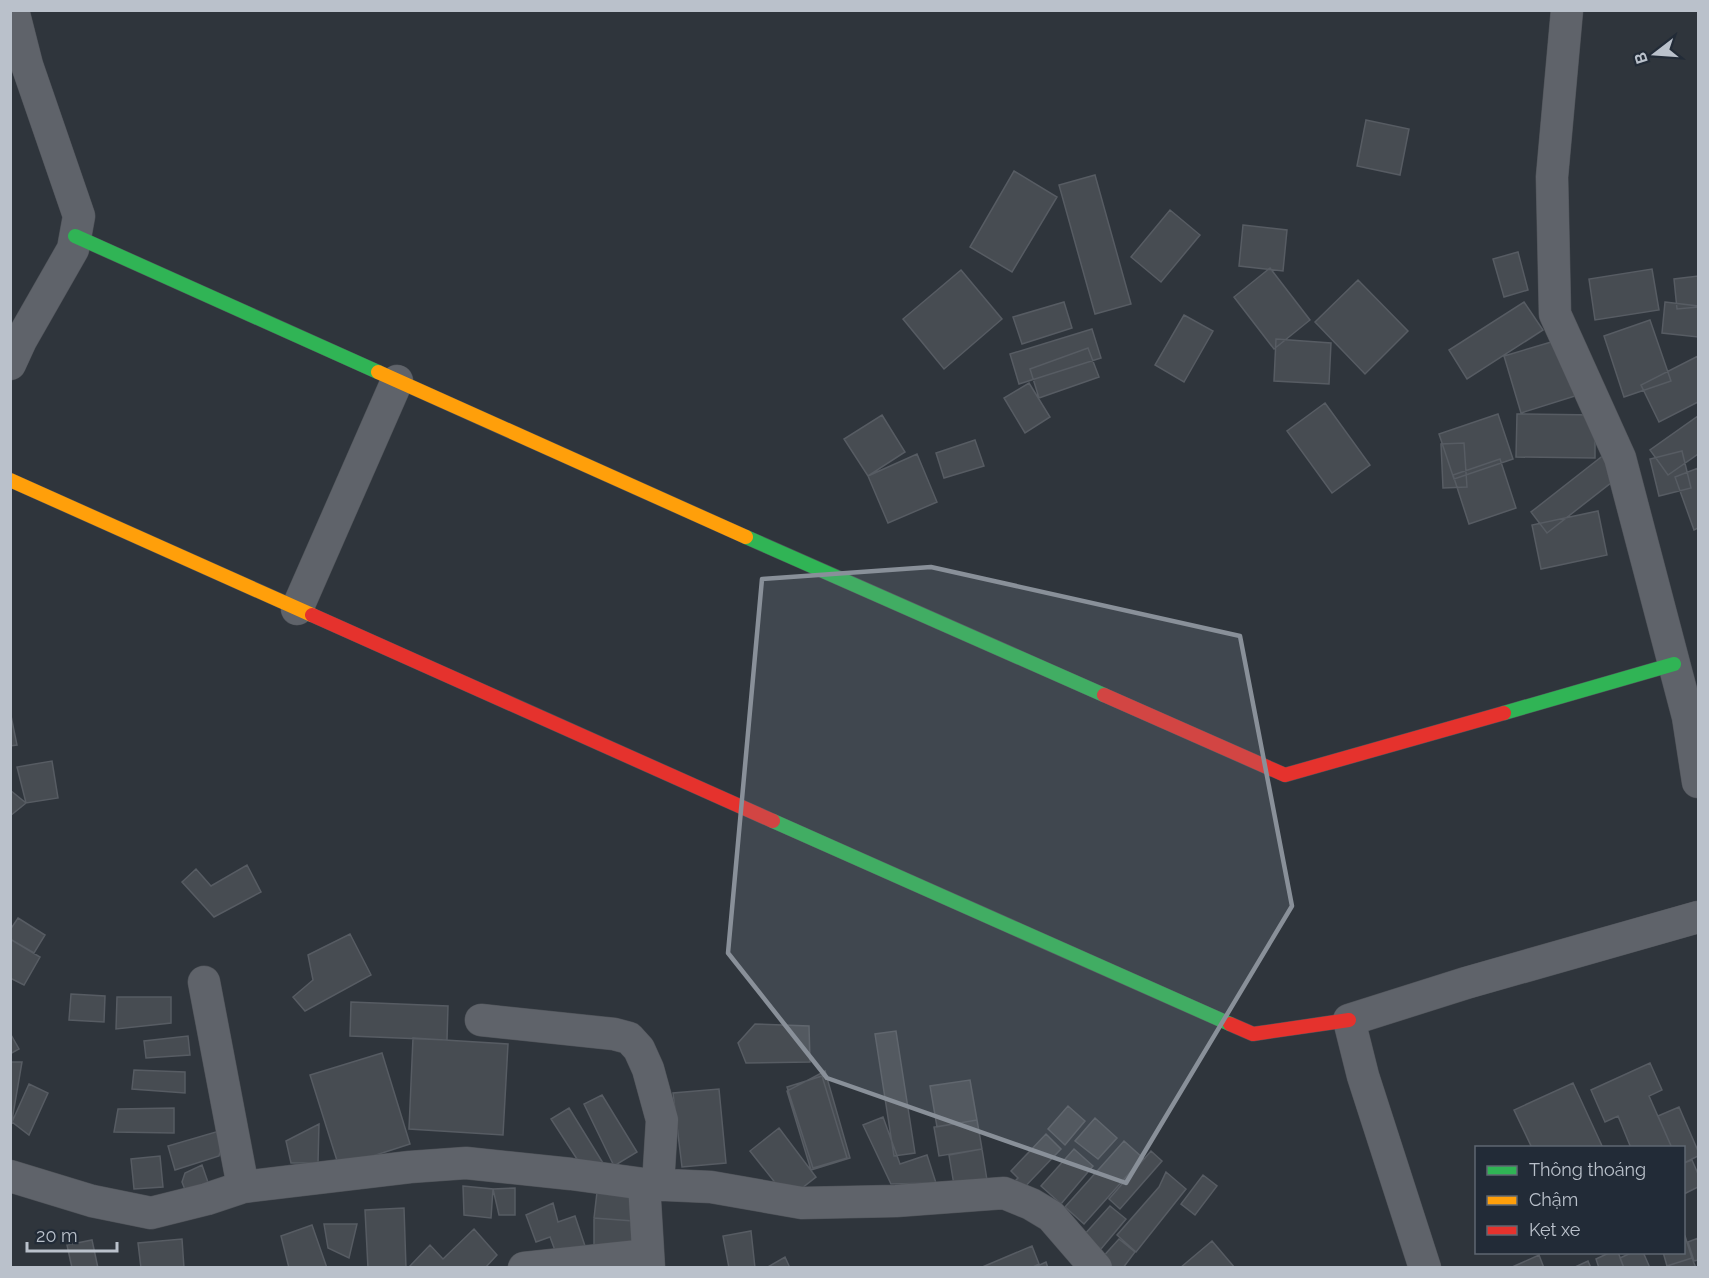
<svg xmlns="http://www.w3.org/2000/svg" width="1709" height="1278" viewBox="0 0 1709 1278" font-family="Raleway,sans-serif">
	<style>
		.building { fill: #474c52; stroke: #575c63; stroke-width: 1.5 }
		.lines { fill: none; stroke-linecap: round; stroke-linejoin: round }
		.street-casing { stroke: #4d5157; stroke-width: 33 }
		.fast-casing { stroke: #4d5157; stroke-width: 15 }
		.slow-casing { stroke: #4d5157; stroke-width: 15 }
		.jam-casing { stroke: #4d5157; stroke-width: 15 }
		.street { stroke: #5f636a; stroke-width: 32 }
		.fast { stroke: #30b455; stroke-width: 14 }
		.slow { stroke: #ff9f0a; stroke-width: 14 }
		.jam { stroke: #e5322d; stroke-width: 14 }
		.marked { fill: #899099; fill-opacity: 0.2; stroke: #899099; stroke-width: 4.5; stroke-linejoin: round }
	</style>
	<rect width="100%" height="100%" fill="#2f353c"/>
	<path class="building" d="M1366 120 1409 129 1400 175 1357 166Z
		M1014 171 1057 197 1012 272 970 247Z
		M1095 175 1131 304 1095 314 1059 185Z
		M1170 210 1200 235 1161 282 1131 257Z
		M1243 225 1287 230 1283 271 1239 266Z
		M1518 252 1528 290 1504 297 1493 259Z
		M1270 268 1310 320 1274 349 1234 297Z
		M1652 269 1659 310 1595 320 1589 279Z
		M961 270 1002 319 944 369 903 319Z
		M1698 276V307L1677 309 1674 279Z
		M1358 280 1408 331 1365 374 1315 322Z
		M1064 302 1072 328 1022 344 1013 317Z
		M1524 302 1543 330 1467 379 1449 350Z
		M1665 302 1698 306V337L1662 333Z
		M1184 315 1213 331 1184 382 1155 365Z
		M1650 320 1671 381 1624 397 1604 336Z
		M1092 329 1101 358 1019 384 1010 354Z
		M1276 339 1331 343 1329 384 1274 381Z
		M1558 340 1575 396 1521 413 1504 356Z
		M1088 348 1099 377 1039 398 1030 369Z
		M1698 356V402L1659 422 1641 385Z
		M1029 383 1050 417 1025 433 1004 398Z
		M1325 403 1370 465 1332 493 1287 431Z
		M1498 414 1513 459 1454 479 1439 434Z
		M1517 414 1595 415V458L1516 457Z
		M882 415 905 452 868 476 844 439Z
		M1698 416V454L1668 475 1650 450Z
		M975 440 984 466 944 478 936 453Z
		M1464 443 1467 487 1443 488 1441 444Z
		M1682 451 1691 488 1659 496 1650 459Z
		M917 454 937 502 888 523 868 476Z
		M1605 454 1621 475 1547 533 1531 512Z
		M1500 459 1516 508 1469 524 1453 475Z
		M1698 468V528L1694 530 1675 477Z
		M1598 511 1607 555 1541 569 1532 525Z
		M10 711 17 745 10 746Z
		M52 761 58 798 26 803 17 767Z
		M10 790 26 803 10 816Z
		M247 865 261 892 214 917 182 882 196 869 211 886Z
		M18 918 45 935 34 953 10 939V930Z
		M350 934 371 975 305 1011 293 997 313 980 308 955Z
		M10 939 40 957 24 985 10 978Z
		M71 994 105 996 104 1022 69 1020Z
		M117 997H171V1023L116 1029Z
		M351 1002 448 1006 447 1040 350 1036Z
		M755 1024 809 1026 810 1062 746 1063 738 1043Z
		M896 1031 915 1153 894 1156 875 1034Z
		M10 1033 19 1049 10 1054Z
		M188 1036 190 1055 146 1058 144 1041Z
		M413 1038 508 1044 503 1135 409 1129Z
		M382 1053 410 1144 339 1167 310 1075Z
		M10 1062H22L10 1132Z
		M1650 1063 1662 1090 1649 1096 1672 1148H1631L1618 1116 1605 1122 1591 1090Z
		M134 1070 185 1072V1093L132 1089Z
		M825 1071 850 1158 811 1170 787 1091Z
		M822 1076 847 1158 813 1168 787 1087Z
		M970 1080 977 1120 937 1127 930 1086Z
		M1573 1083 1603 1148H1532L1514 1110Z
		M29 1084 48 1093 29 1135 12 1122Z
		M719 1089 726 1163 682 1167 673 1093Z
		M602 1095 637 1152 614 1166 584 1104Z
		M1068 1106 1085 1121 1065 1145 1048 1129Z
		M1679 1107 1698 1151V1156L1684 1163V1148H1672L1658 1116Z
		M174 1108V1133L114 1132 118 1109Z
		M569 1108 603 1163 586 1173 551 1119Z
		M883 1117 900 1164 927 1155 936 1183 891 1184 863 1125Z
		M1095 1118 1117 1138 1098 1159 1075 1141Z
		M977 1120 982 1149 939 1156 934 1127Z
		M319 1124 318 1163H291L286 1141Z
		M779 1128 816 1177 788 1199 750 1151Z
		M226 1129 219 1156 175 1170 168 1146Z
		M1046 1134 1061 1149 1017 1195 1009 1187 1018 1178 1011 1171Z
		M1124 1141 1143 1158 1084 1224 1065 1207Z
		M982 1149 987 1180 954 1185 949 1155Z
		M1074 1149 1093 1166 1061 1204 1041 1186Z
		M1151 1151 1162 1161 1120 1209 1109 1199Z
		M160 1156 163 1187 134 1189 131 1159Z
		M1692 1160 1698 1174V1187L1684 1194V1163Z
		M202 1165 211 1191 189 1200 182 1182 185 1173Z
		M1166 1172 1186 1189 1136 1252 1117 1235 1159 1187Z
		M1203 1175 1217 1186 1195 1215 1181 1204Z
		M463 1186 493 1189 491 1218 464 1215Z
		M515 1188V1215H499L493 1189Z
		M597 1192 635 1194 633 1221 594 1218Z
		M553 1203 558 1222 575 1216 585 1246 556 1253 550 1237 536 1242 526 1215Z
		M1110 1206 1126 1219 1101 1249 1084 1235Z
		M404 1208 406 1268H368L365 1210Z
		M594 1218 633 1221 634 1254 594 1255Z
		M324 1224H357L349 1258 328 1248Z
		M312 1225 327 1268H289L281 1236Z
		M474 1229 497 1255 485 1268 409 1267 430 1245 443 1259Z
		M751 1231 755 1268H729L723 1236Z
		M1684 1236H1685L1692 1258 1667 1266 1663 1252H1684Z
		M1698 1238V1260L1694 1261 1688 1242Z
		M182 1239 184 1268H141L138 1243Z
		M1119 1239 1135 1252 1123 1268H1109L1100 1260Z
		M92 1240 98 1268H72L67 1245Z
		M1212 1241 1235 1268H1180Z
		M1032 1246 1039 1264 1031 1268H980Z
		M1611 1252H1618L1624 1268H1599L1596 1259Z
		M1633 1252H1643L1650 1268H1624L1620 1258Z
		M1539 1255 1544 1268H1510Z
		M785 1257 790 1268H766Z
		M1692 1258 1696 1268H1668L1667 1266Z
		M1588 1261 1591 1268H1573Z
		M1046 1262 1048 1268H1033Z"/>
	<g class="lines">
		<defs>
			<path id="street" d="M1567 10 1552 177 1555 314 1620 458 1688 717 1698 782
				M10 364 21 340 73 249 79 216 27 65 13 10
				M297 609 397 381
				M204 982 243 1187
				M481 1020 614 1034 629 1038 639 1049 648 1069 662 1120 658 1185
				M10 1176 92 1201 151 1213 207 1199 243 1187 410 1167 466 1163 571 1174 644 1184 711 1187 802 1203 896 1201 1004 1193 1031 1204 1051 1216 1096 1268
				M644 1184 649 1268
				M524 1268 647 1255
				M1425 1268 1363 1076 1349 1020 1466 983 1698 917"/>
			<path id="fast" d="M75 236 378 372
				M746 537 1104 695
				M1504 713 1674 664
				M773 821 1230 1024"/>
			<path id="slow" d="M378 372 746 537
				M10 480 312 615"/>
			<path id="jam" d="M312 615 773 821
				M1104 695 1285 775 1504 713
				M1230 1024 1253 1034 1349 1020"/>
		</defs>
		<use href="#street" class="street-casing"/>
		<use href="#fast" class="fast-casing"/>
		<use href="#slow" class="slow-casing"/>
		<use href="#jam" class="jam-casing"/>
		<use href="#street" class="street"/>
		<use href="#fast" class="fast"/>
		<use href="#slow" class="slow"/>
		<use href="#jam" class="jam"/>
	</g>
	<path class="marked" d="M931 567 1240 636 1292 906 1126 1183 827 1078 728 953 762 579Z"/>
	<rect width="1709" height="1278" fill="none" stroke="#bac1cb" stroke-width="24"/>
	<rect x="1475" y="1146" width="210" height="108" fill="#222b37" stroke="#5f6772" stroke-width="1.5"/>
	<rect x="1487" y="1166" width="30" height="9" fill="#30b455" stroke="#5f6772" stroke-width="1.5"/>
	<text x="1529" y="1176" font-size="18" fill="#bac1cb">Thông thoáng</text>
	<rect x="1487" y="1196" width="30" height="9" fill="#ff9f0a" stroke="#5f6772" stroke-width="1.5"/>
	<text x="1529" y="1206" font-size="18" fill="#bac1cb">Chậm</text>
	<rect x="1487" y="1226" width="30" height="9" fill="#e5322d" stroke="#5f6772" stroke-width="1.5"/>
	<text x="1529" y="1236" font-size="18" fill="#bac1cb">Kẹt xe</text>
	<g transform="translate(1655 54) rotate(253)" stroke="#222b37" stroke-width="4.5" paint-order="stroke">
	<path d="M0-4.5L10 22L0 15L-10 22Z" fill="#bac1cb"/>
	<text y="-9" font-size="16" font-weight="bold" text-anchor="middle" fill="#bac1cb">B</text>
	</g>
	<path d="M27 1242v9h90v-9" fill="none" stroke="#bac1cb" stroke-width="3"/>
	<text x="36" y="1242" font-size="18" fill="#bac1cb" stroke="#222b37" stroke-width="4.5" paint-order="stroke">20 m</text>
</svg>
